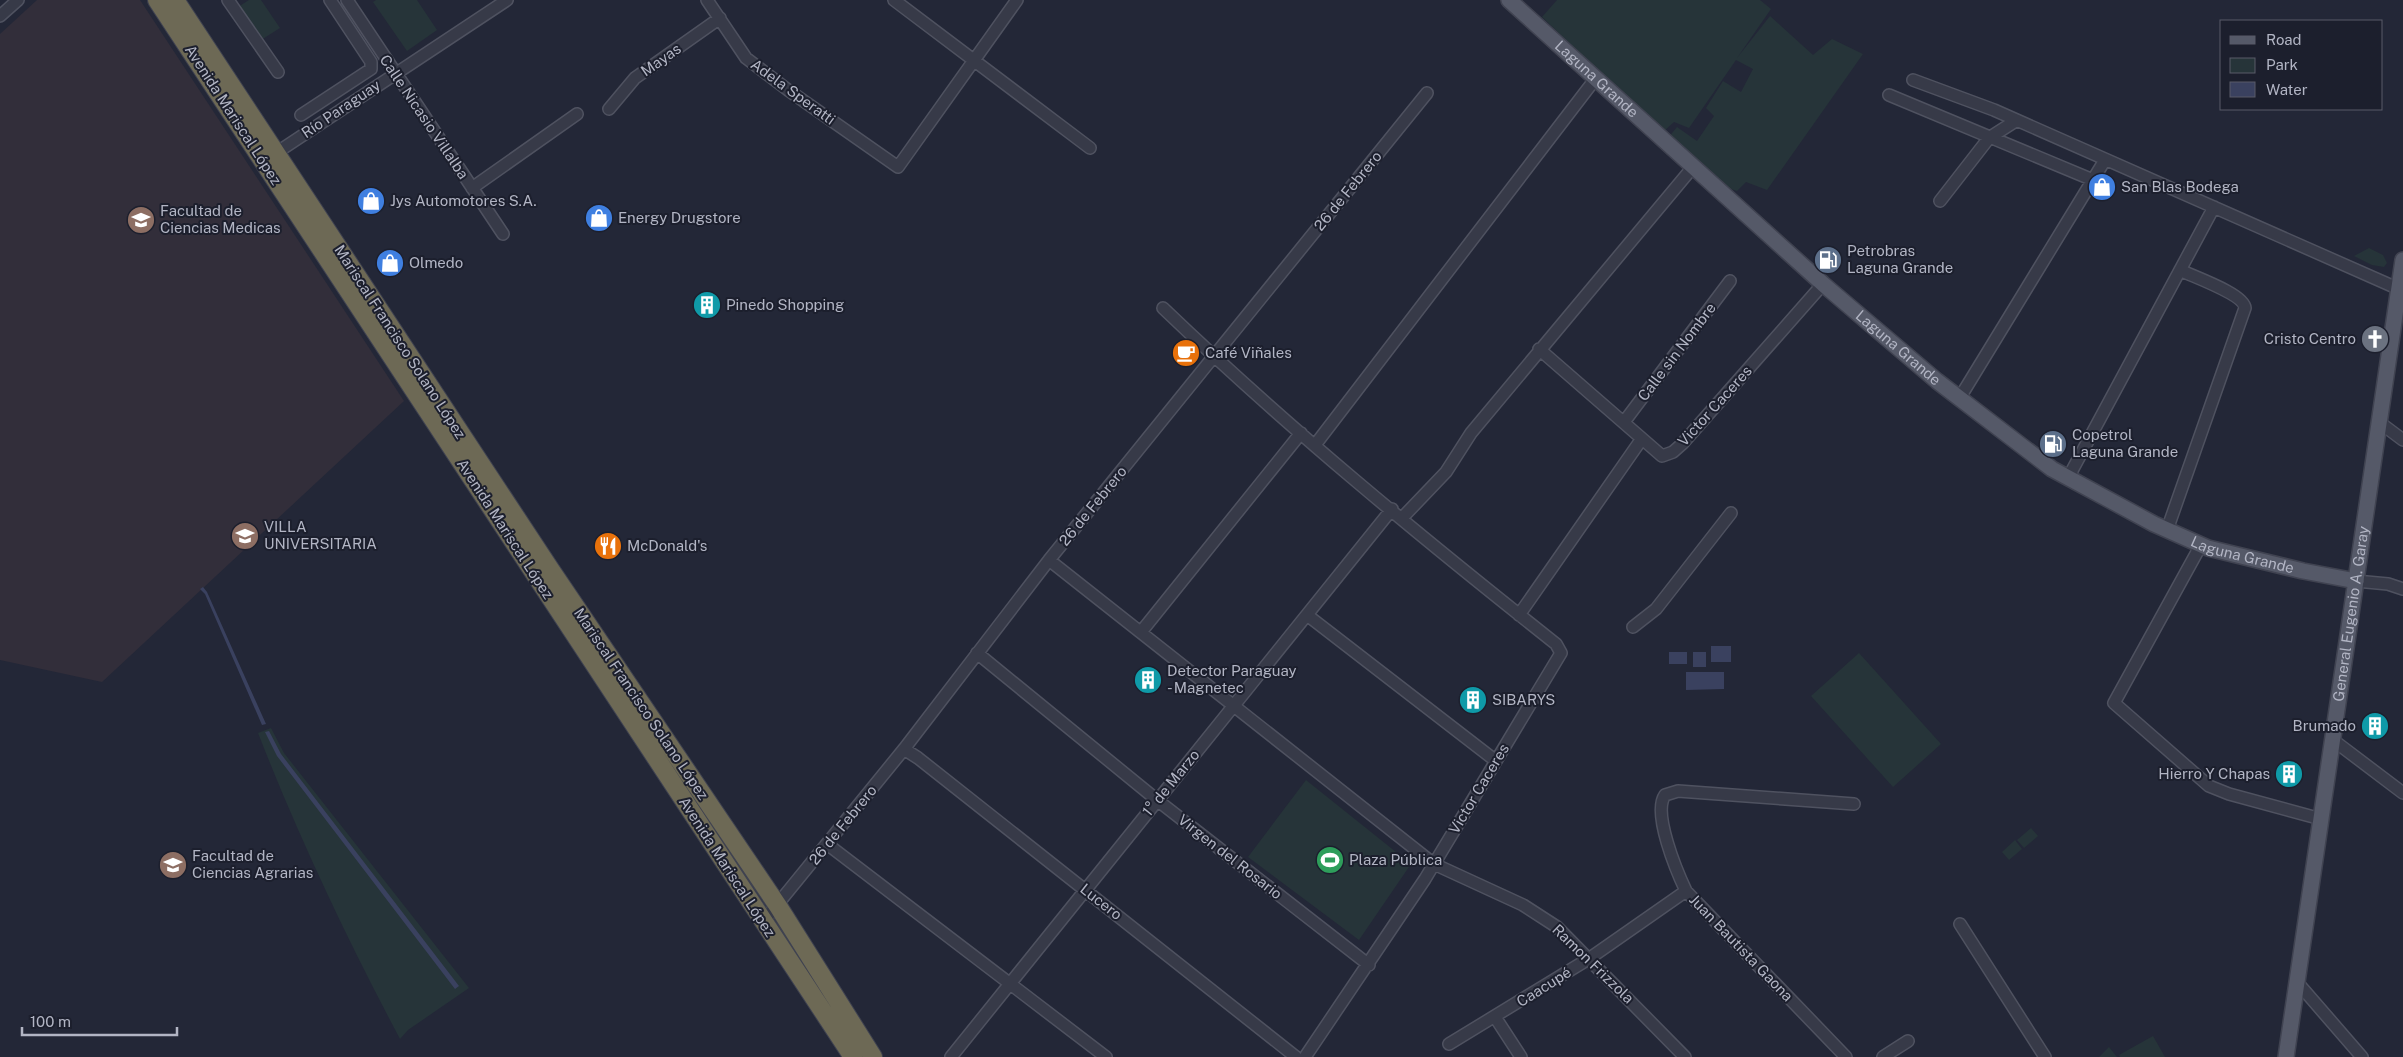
<svg xmlns="http://www.w3.org/2000/svg" width="2403" height="1057" viewBox="0 0 2403 1057" font-family="'Public Sans',sans-serif">
	<style>
		.medical { fill: #322e3a }
		.green { fill: #263439 }
		.water { fill: #3a415f }
		.lines { fill: none; stroke-linecap: round; stroke-linejoin: round }
		.minor-casing { stroke: #4f5260; stroke-width: 14 }
		.major-casing { stroke: #404351; stroke-width: 18 }
		.highway-casing { stroke: #3f4250; stroke-width: 20 }
		.minor { stroke: #373a48; stroke-width: 11 }
		.major { stroke: #555968; stroke-width: 15 }
		.highway { stroke: #6d6955; stroke-width: 18 }
		.labels { text-anchor: middle; stroke-width: 4; stroke-linejoin: round; paint-order: stroke }
		.street-label { font-size: 15px; fill: #b2b5c4; stroke: #1c1f2d }
		.poi-label { font-size: 15px; fill: #b2b5c4; stroke: #1c1f2d; text-anchor: start }
	</style>
	<rect width="100%" height="100%" fill="#232737"/>
	<path class="medical" d="M37 0H140L404 401 102 682 0 660V34Z"/>
	<path class="green" d="M249 0H261L280 28 261 40 238 7Z
		M376 0H417L437 30 407 51 373 2Z
		M1557 0H1760L1771 9 1737 58 1770 16 1813 55 1832 39 1863 54 1767 190 1746 182 1737 191 1722 186 1668 138 1677 127 1697 141 1714 116 1706 108 1723 81 1741 92 1753 69 1736 60 1689 128 1674 122 1663 132 1542 17Z
		M2369 248 2383 255 2387 263 2384 267 2372 265 2354 256Z
		M1859 653 1941 744 1893 787 1811 696Z
		M271 728 284 753 469 988 408 1030 400 1039C347 939 299 838 258 733Z
		M1306 780 1411 864 1359 940 1248 857Z
		M2031 828 2038 836 2024 848 2017 840Z
		M2015 840 2022 849 2009 860 2002 852Z
		M773 920 775 921 865 1057H860Z
		M2153 1036 2165 1057H2120L2119 1055Z
		M2109 1047 2117 1057H2099Z"/>
	<path class="water" d="M203 587 207 592 266 724 262 725 205 594 200 589Z
		M1711 646H1731V662H1711Z
		M1669 652H1687V664H1669Z
		M1693 652H1706V667H1693Z
		M1686 672H1724V689L1686 690Z
		M269 731 281 754 459 986 455 989 277 756 265 732Z"/>
	<g class="lines">
		<defs>
			<path id="minor" d="M228 0 278 72
				M347 0 503 234
				M707 0 746 58 788 90 898 167 1017 0
				M894 0 1090 148
				M0 16 18 0
				M1913 80 1994 110 2399 289
				M1889 95 2093 180
				M609 109 635 78 720 18
				M301 115 371 69V62L330 0
				M276 153 507 0
				M472 188 577 114
				M1940 201 1989 138 2017 120
				M1163 308C1287 427 1421 537 1556 644L1561 653 1425 879 1305 1057
				M1539 349 1662 456 1673 452 1682 444 1823 284
				M1959 399 2105 160
				M1624 422 1730 281
				M2379 422 2403 440
				M1315 445 1596 78
				M2068 478 2214 207
				M1402 518 1446 472 1471 433 1693 167
				M2167 530 2245 308C2244 294 2194 277 2180 270
				M2201 545 2114 703 2209 786 2229 794 2321 819
				M1049 560 1434 864 1523 905 1557 927 1685 1057
				M2356 581 2388 584 2403 589
				M1307 615 1496 761
				M1519 615 1641 440
				M1633 627 1656 609 1731 513
				M1141 632 1301 433
				M977 653 1157 800 1369 965
				M2333 740 2403 793
				M904 749 918 758 1296 1057
				M827 844 1106 1057
				M763 922 904 749 1049 560 1427 93
				M1960 924 2045 1057
				M2297 982 2362 1057
				M1495 1017 1521 1057
				M1449 1044 1590 958 1686 891
				M951 1057 1392 509
				M1846 1057 1686 891C1677 872 1652 813 1665 795L1678 791 1854 804
				M1883 1057 1908 1041"/>
			<g id="major">
				<path id="s1" d="M1509 0 1823 284 1937 381 2052 469 2154 524 2208 548 2303 571 2356 581"/>
				<path id="s2" d="M2286 1057 2403 260"/>
			</g>
			<path id="highway" d="M157 0 853 1057
				M175 0 550 569 778 906 873 1057"/>
		</defs>
		<use href="#minor" class="minor-casing"/>
		<use href="#major" class="major-casing"/>
		<use href="#highway" class="highway-casing"/>
		<use href="#minor" class="minor"/>
		<use href="#major" class="major"/>
		<use href="#highway" class="highway"/>
	</g>
	<defs>
		<symbol id="shop-disc" viewBox="-11 -11 22 22"><circle r="9.5" fill="#3f7fe0" stroke="#1c1f2d"/><path d="M-5-2.5h2.3a2.7 3.5 0 0 1 5.4 0H5L5.5 6h-11ZM-1.5-2.5h3a1.5 2.3 0 0 0-3 0Z" fill="#fff"/></symbol>
		<symbol id="university-disc" viewBox="-11 -11 22 22"><circle r="9.5" fill="#8d6e63" stroke="#1c1f2d"/><path d="M0-5L7-2L0 1L-7-2ZM-4 1L0 2.5L4 1V4Q0 6-4 4Z" fill="#fff"/></symbol>
		<symbol id="fuel-disc" viewBox="-11 -11 22 22"><circle r="9.5" fill="#5c6f8a" stroke="#1c1f2d"/><path d="M-5.5-6h7V0h2V4h1.3V-2.5L3-4.5l.8-.8L6-3V5H2.5V1h-1V6h-7ZM-4.2-4.7v3.2H.2V-4.7Z" fill="#fff"/></symbol>
		<symbol id="building-disc" viewBox="-11 -11 22 22"><circle r="9.5" fill="#0f9aa8" stroke="#1c1f2d"/><path d="M-4-6H4V6H1V3H-1V6H-4ZM-2.5-4.3h1.7v1.8h-1.7ZM.8-4.3h1.7v1.8H.8ZM-2.5-1h1.7V.8h-1.7ZM.8-1h1.7V.8H.8Z" fill="#fff"/></symbol>
		<symbol id="church-disc" viewBox="-11 -11 22 22"><circle r="9.5" fill="#6b7280" stroke="#1c1f2d"/><path d="M-1.2-6h2.4v3.5h3.3v2.4h-3.3V6h-2.4V-.1h-3.3v-2.4h3.3Z" fill="#fff"/></symbol>
		<symbol id="cafe-disc" viewBox="-11 -11 22 22"><circle r="9.5" fill="#e8710a" stroke="#1c1f2d"/><path d="M-5.5-4.5H6V0H3Q3 3.5 0 3.5H-2.5Q-5.5 3.5-5.5 0ZM3-3.2v2h1.7v-2ZM-6 4.5H4V6H-6Z" fill="#fff"/></symbol>
		<symbol id="restaurant-disc" viewBox="-11 -11 22 22"><circle r="9.5" fill="#e8710a" stroke="#1c1f2d"/><path d="M-5-6h1v4h1v-4h1v4h1v-4h1v5L-1.5 .5V6h-2V.5L-5-1ZM5-6V6H3V1.5H1.5Q1.5-4 5-6Z" fill="#fff"/></symbol>
		<symbol id="stadium-disc" viewBox="-11 -11 22 22"><circle r="9.5" fill="#2e9e5b" stroke="#1c1f2d"/><path d="M0-5a6.5 5 0 1 0 0 10a6.5 5 0 1 0 0-10ZM-3.5-1.8h7v3.6h-7Z" fill="#fff"/></symbol>
	</defs>
	<g fill-rule="evenodd">
		<use href="#shop-disc" x="2086" y="171" width="32" height="32"/>
		<use href="#shop-disc" x="355" y="185" width="32" height="32"/>
		<use href="#shop-disc" x="583" y="202" width="32" height="32"/>
		<use href="#university-disc" x="125" y="204" width="32" height="32"/>
		<use href="#fuel-disc" x="1812" y="244" width="32" height="32"/>
		<use href="#shop-disc" x="374" y="247" width="32" height="32"/>
		<use href="#building-disc" x="691" y="289" width="32" height="32"/>
		<use href="#church-disc" x="2359" y="323" width="32" height="32"/>
		<use href="#cafe-disc" x="1170" y="337" width="32" height="32"/>
		<use href="#fuel-disc" x="2037" y="428" width="32" height="32"/>
		<use href="#university-disc" x="229" y="520" width="32" height="32"/>
		<use href="#restaurant-disc" x="592" y="530" width="32" height="32"/>
		<use href="#building-disc" x="1132" y="664" width="32" height="32"/>
		<use href="#building-disc" x="1457" y="684" width="32" height="32"/>
		<use href="#building-disc" x="2359" y="710" width="32" height="32"/>
		<use href="#building-disc" x="2273" y="758" width="32" height="32"/>
		<use href="#stadium-disc" x="1314" y="844" width="32" height="32"/>
		<use href="#university-disc" x="157" y="849" width="32" height="32"/>
	</g>
	<g class="labels">
		<g class="street-label">
			<text transform="translate(661 60) rotate(-35)" y="5">Mayas</text>
			<text dy="5" stroke="none"><textPath href="#s1" startOffset="118">Laguna Grande</textPath></text>
			<text transform="translate(793 92) rotate(36)" y="5">Adela Speratti</text>
			<text transform="translate(341 109) rotate(-34)" y="5">Río Paraguay</text>
			<text transform="translate(233 115) rotate(57)" y="5">Avenida Mariscal López</text>
			<text transform="translate(424 117) rotate(56)" y="5">Calle Nicasio Villalba</text>
			<text transform="translate(1348 191) rotate(-51)" y="5">26 de Febrero</text>
			<text transform="translate(400 342) rotate(57)" y="5">Mariscal Francisco Solano López</text>
			<text dy="5" stroke="none"><textPath href="#s1" startOffset="522">Laguna Grande</textPath></text>
			<text transform="translate(1677 352) rotate(-53)" y="5">Calle sin Nombre</text>
			<text transform="translate(1715 406) rotate(-48)" y="5">Victor Caceres</text>
			<text transform="translate(1093 506) rotate(-51)" y="5">26 de Febrero</text>
			<text transform="translate(505 529) rotate(57)" y="5">Avenida Mariscal López</text>
			<text dy="5" stroke="none"><textPath href="#s1" startOffset="928">Laguna Grande</textPath></text>
			<text dy="5" stroke="none"><textPath href="#s2" startOffset="448">General Eugenio A. Garay</textPath></text>
			<text transform="translate(641 704) rotate(56)" y="5">Mariscal Francisco Solano López</text>
			<text transform="translate(1171 783) rotate(-51)" y="5">1° de Marzo</text>
			<text transform="translate(1479 789) rotate(-59)" y="5">Victor Caceres</text>
			<text transform="translate(843 825) rotate(-51)" y="5">26 de Febrero</text>
			<text transform="translate(1230 857) rotate(38)" y="5">Virgen del Rosario</text>
			<text transform="translate(727 867) rotate(57)" y="5">Avenida Mariscal López</text>
			<text transform="translate(1101 902) rotate(38)" y="5">Lucero</text>
			<text transform="translate(1741 948) rotate(46)" y="5">Juan Bautista Gaona</text>
			<text transform="translate(1593 964) rotate(44)" y="5">Ramon Frizzola</text>
			<text transform="translate(1544 987) rotate(-32)" y="5">Caacupé</text>
		</g>
		<g class="poi-label">
			<text x="2121" y="192">San Blas Bodega</text>
			<text x="390" y="206">Jys Automotores S.A.</text>
			<text x="160" y="216">Facultad de<tspan x="160" dy="17">Ciencias Medicas</tspan></text>
			<text x="618" y="223">Energy Drugstore</text>
			<text x="1847" y="256">Petrobras<tspan x="1847" dy="17">Laguna Grande</tspan></text>
			<text x="409" y="268">Olmedo</text>
			<text x="726" y="310">Pinedo Shopping</text>
			<text x="2356" y="344" text-anchor="end">Cristo Centro</text>
			<text x="1205" y="358">Café Viñales</text>
			<text x="2072" y="440">Copetrol<tspan x="2072" dy="17">Laguna Grande</tspan></text>
			<text x="264" y="532">VILLA<tspan x="264" dy="17">UNIVERSITARIA</tspan></text>
			<text x="627" y="551">McDonald's</text>
			<text x="1167" y="676">Detector Paraguay<tspan x="1167" dy="17">- Magnetec</tspan></text>
			<text x="1492" y="705">SIBARYS</text>
			<text x="2356" y="731" text-anchor="end">Brumado</text>
			<text x="2270" y="779" text-anchor="end">Hierro Y Chapas</text>
			<text x="192" y="861">Facultad de<tspan x="192" dy="17">Ciencias Agrarias</tspan></text>
			<text x="1349" y="865">Plaza Pública</text>
		</g>
	</g>
	<rect x="2220" y="20" width="162" height="90" fill="#1c1f2d" stroke="#585b69"/>
	<rect x="2230" y="36" width="25" height="8" fill="#555968" stroke="#585b69"/>
	<text x="2266" y="45" font-size="15" fill="#b2b5c4">Road</text>
	<rect x="2230" y="58" width="25" height="15" fill="#263439" stroke="#585b69"/>
	<text x="2266" y="70" font-size="15" fill="#b2b5c4">Park</text>
	<rect x="2230" y="82" width="25" height="15" fill="#3a415f" stroke="#585b69"/>
	<text x="2266" y="95" font-size="15" fill="#b2b5c4">Water</text>
	<path d="M22 1027v8h155v-8" fill="none" stroke="#b2b5c4" stroke-width="2.5"/>
	<text x="30" y="1027" font-size="15" fill="#b2b5c4" stroke="#1c1f2d" stroke-width="4" paint-order="stroke">100 m</text>
</svg>
